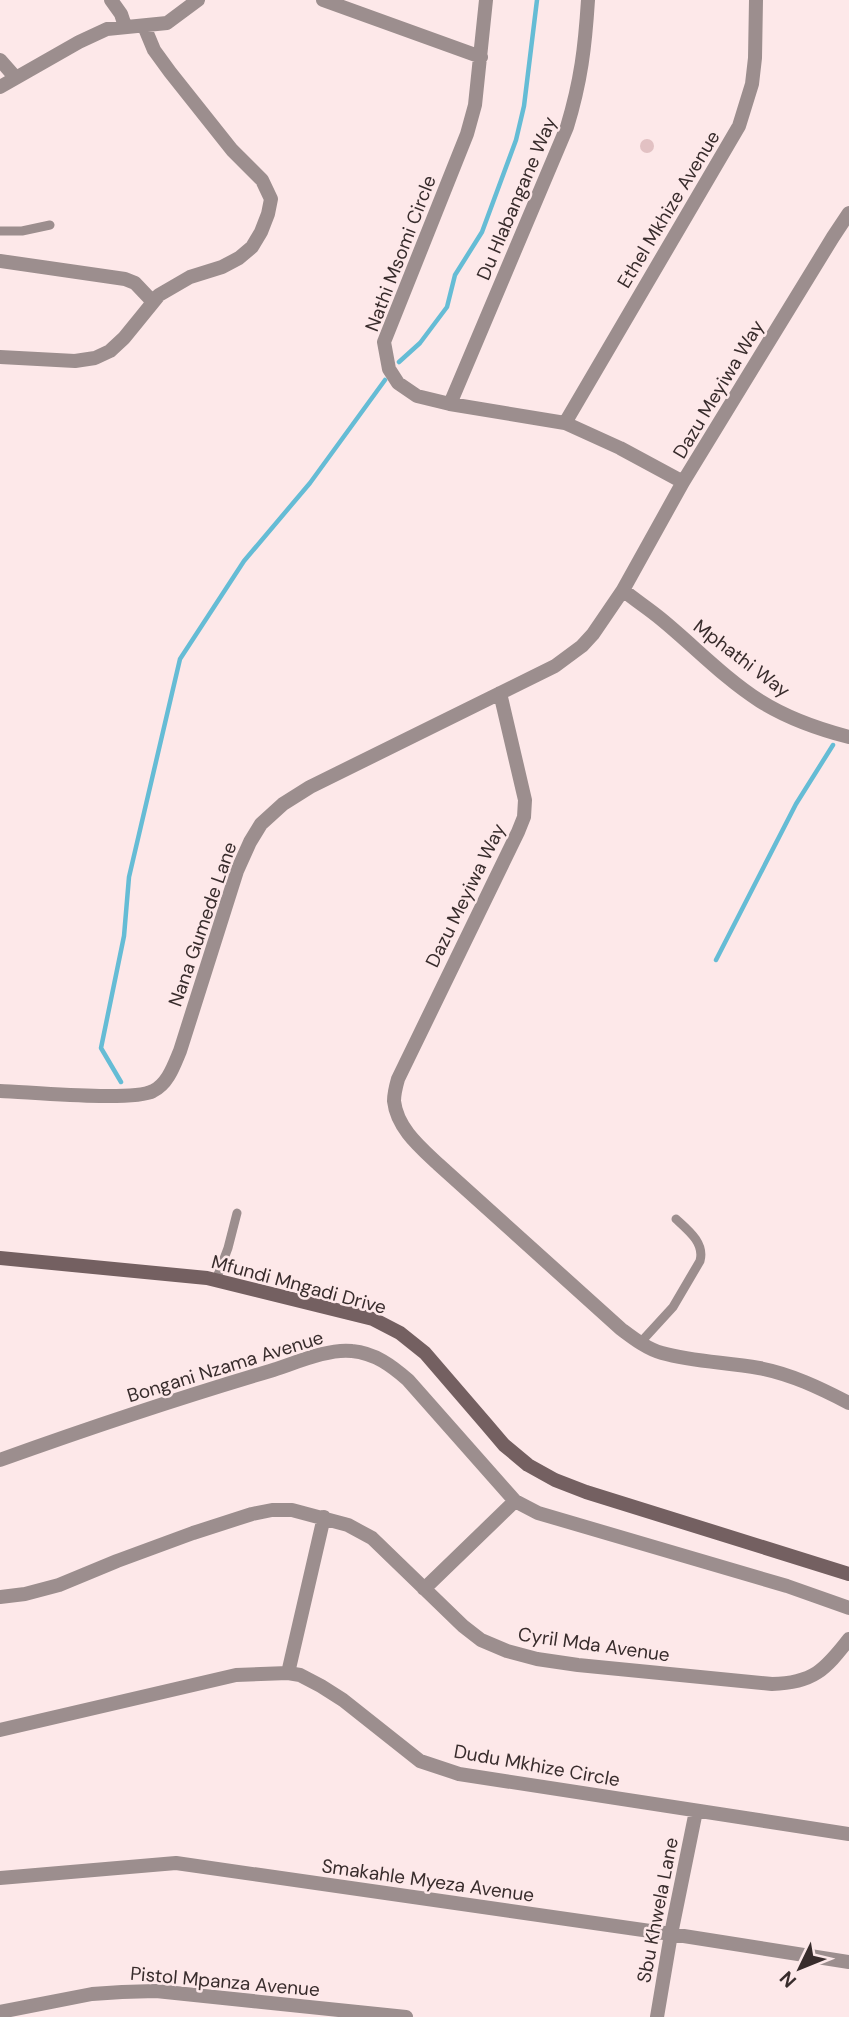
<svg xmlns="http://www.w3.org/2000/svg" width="849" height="2017" viewBox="0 0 849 2017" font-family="'DM Sans',sans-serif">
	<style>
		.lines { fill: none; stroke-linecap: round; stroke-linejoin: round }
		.stream { stroke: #65bcd5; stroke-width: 4.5 }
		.building { fill: #e2c1c3 }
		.lane { stroke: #9c8e8e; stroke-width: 9 }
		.street { stroke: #9c8e8e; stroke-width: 14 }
		.secondary { stroke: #746061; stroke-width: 14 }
		.labels { text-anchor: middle; stroke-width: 5; stroke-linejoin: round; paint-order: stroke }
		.street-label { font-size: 19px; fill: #382c2c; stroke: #fde8e9 }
	</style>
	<rect width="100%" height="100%" fill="#fde8e9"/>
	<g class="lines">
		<path class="stream" d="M399 362 420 343 447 307 455 275 482 232 516 140 524 106 537 0
			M716 960 796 804 833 745
			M121 1082 101 1048 124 936 129 877 180 659 244 561 310 483 385 380"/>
	</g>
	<path class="building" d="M640 146a7 7 0 1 1 14 0a7 7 0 1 1-14 0Z"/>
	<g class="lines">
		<path class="lane" d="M0 231H22L50 225
			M216 1280 228 1248 237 1213
			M640 1343 673 1307 700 1261C705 1243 688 1230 676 1219"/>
		<path class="street" d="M111 0 121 14 125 26
			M323 0 481 57
			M486 0 475 105 467 134 384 342 389 369 398 383 417 396 450 404 565 423 620 448 683 482
			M0 60 15 77
			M0 87 79 42 107 29 167 23 198 0
			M0 261 125 279 135 283 153 302
			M0 357 75 361 95 358 110 351 124 338 159 295 190 277 222 267 239 258 252 247 261 232 268 214 271 199 262 180 232 150 170 72 154 50 144 26
			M450 404 567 127C581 81 585 47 588 0
			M565 423 739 126 752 84 755 58 756 0
			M623 590C635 600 649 609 661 619 694 646 724 678 760 701 787 718 818 729 849 737
			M500 693 525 800 524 817 518 832 398 1079C396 1086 394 1094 394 1101 397 1128 420 1147 438 1164L621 1329C633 1338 647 1349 662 1353 694 1362 727 1362 759 1368 791 1374 820 1388 849 1403
			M0 1091C30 1092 132 1102 153 1091 168 1084 174 1065 180 1051L237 871 250 842 261 824 283 804 310 787 555 666 582 646 593 634 623 590 683 482 833 237 849 213
			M0 1460C89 1428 179 1398 270 1371 293 1364 328 1348 352 1351 375 1353 392 1366 408 1380L515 1501 538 1513 787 1586 849 1608
			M424 1589 515 1501
			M0 1597 25 1594 59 1585 117 1561 193 1533 252 1514 272 1510H292L348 1525 372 1538 463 1626 481 1640 507 1651 537 1659 578 1665 772 1684C813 1683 825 1670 849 1639
			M288 1673 324 1517
			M0 1730 236 1675 288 1673 300 1675 321 1686 343 1700 420 1761 459 1774 849 1834
			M0 1878 176 1863 671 1934 849 1962
			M0 2012 92 1994 122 1992 156 1991 406 2017
			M657 2017 671 1934 696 1811"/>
		<path class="secondary" d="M0 1258 207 1278 373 1319 400 1333 425 1353 487 1425 504 1445 528 1465 555 1480 586 1492 849 1574"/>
	</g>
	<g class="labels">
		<g class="street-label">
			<text transform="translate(516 198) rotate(-67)" y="7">Du Hlabangane Way</text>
			<text transform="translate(668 209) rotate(-59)" y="7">Ethel Mkhize Avenue</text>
			<text transform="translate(400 253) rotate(-69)" y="7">Nathi Msomi Circle</text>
			<text transform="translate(718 389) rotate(-59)" y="7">Dazu Meyiwa Way</text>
			<text transform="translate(742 658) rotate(37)" y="7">Mphathi Way</text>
			<text transform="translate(465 895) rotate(-64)" y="7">Dazu Meyiwa Way</text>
			<text transform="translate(202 924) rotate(-71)" y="7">Nana Gumede Lane</text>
			<text transform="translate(299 1284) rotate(15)" y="7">Mfundi Mngadi Drive</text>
			<text transform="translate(225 1366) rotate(-17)" y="7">Bongani Nzama Avenue</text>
			<text transform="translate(594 1644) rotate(8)" y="7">Cyril Mda Avenue</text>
			<text transform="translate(537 1765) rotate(10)" y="7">Dudu Mkhize Circle</text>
			<text transform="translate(428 1880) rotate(8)" y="7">Smakahle Myeza Avenue</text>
			<text transform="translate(657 1910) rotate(-79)" y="7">Sbu Khwela Lane</text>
			<text transform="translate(225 1981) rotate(5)" y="7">Pistol Mpanza Avenue</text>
		</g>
	</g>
	<g transform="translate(800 1968) rotate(227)" stroke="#fde8e9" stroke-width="5" paint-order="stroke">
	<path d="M0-5L12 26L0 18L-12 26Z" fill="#382c2c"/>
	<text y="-10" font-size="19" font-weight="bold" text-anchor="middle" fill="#382c2c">N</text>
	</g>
</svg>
